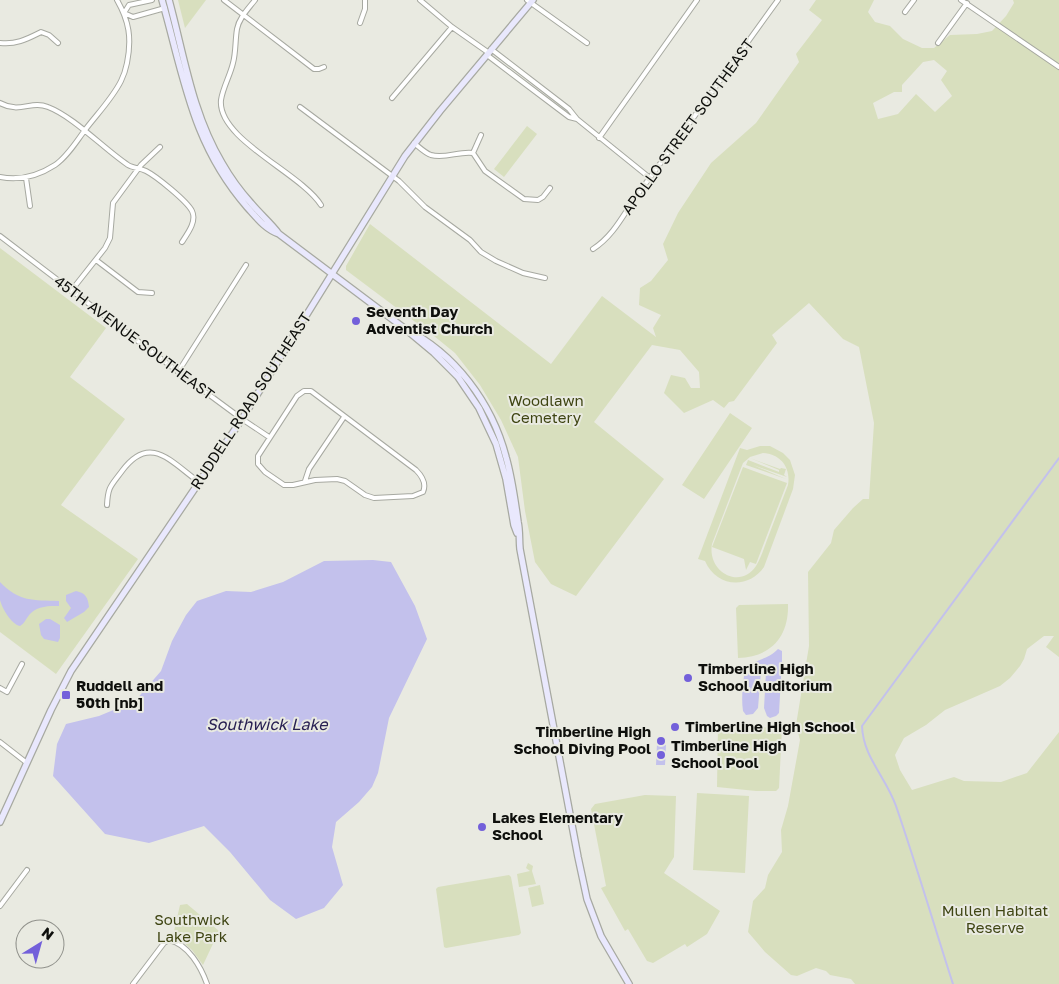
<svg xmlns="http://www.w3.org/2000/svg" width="1059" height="984" viewBox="0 0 1059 984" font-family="'Golos Text',sans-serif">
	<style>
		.green { fill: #d8dfbe; fill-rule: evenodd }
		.water { fill: #c3c1ec }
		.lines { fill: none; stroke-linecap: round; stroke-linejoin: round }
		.stream { stroke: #c3c1ec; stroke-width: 2 }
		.street-casing { stroke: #a7a9a1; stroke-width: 6 }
		.secondary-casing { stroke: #a7a9a1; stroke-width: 8 }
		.street { stroke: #fff; stroke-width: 4 }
		.secondary { stroke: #e9e8fd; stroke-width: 5.5 }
		.poi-dot { fill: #7360da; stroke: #e9eae1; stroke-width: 2 }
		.labels { text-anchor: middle; stroke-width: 4; stroke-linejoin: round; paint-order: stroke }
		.street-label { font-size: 15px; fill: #0e0f0c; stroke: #e9eae1 }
		.poi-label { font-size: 15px; font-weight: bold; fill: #0e0f0c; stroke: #e9eae1; text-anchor: start }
		.park-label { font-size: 15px; fill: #3f4513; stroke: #e9eae1 }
		.water-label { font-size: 16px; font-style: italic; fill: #292153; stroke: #e9eae1 }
	</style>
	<rect width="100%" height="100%" fill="#e9eae1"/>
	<path class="green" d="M178 0H206L185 28Z
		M816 0H874L868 12 875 22 890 26 903 39 922 48H934L950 35 977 34 992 31 1006 16 1014 3 1013 0H1059V657L1046 647 1054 636H1044L1027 649 1024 659 1020 666 1010 678 1000 686 945 710 926 725 904 738 895 755 900 770 912 790 954 777 964 781 1001 782 1027 773 1059 732V984H855L851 979 830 975 826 971 816 968 797 976 791 975 765 952 748 932 753 901 765 888 768 875 782 852 781 830 788 806 800 740 796 725 809 646 808 572 831 543 834 530 853 508 863 499H869L874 423 859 347 843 339 809 303 772 335 777 343 734 401 729 402 724 408 713 400 684 413 664 393 671 375 685 378 691 388H700L699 372 680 350 652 345 594 422 664 479 576 596 551 584 535 562 525 511 518 457 501 420 480 385 455 353 434 336 346 270V266L370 224 551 364 602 296 656 337 653 328 661 315 639 305 640 288 651 281 668 260 663 244 678 213 711 163 756 123 799 62 796 54 822 20 809 10ZM934 60 947 71 941 80 952 96 935 112 916 94 898 114 878 119 873 103 894 92H902V85L923 62Z
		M527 126 537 134 504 177 494 169Z
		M0 248 106 328 70 377 125 419 61 505 138 559 56 674 0 632Z
		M730 413 752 428 704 499 682 485Z
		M760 446H770L783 453 790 460 795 475 793 489 764 567C748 590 716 587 705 561L698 559 740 448 747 450ZM763 453C781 454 791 468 788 485 781 503 774 522 767 540 764 548 761 558 756 566 740 590 707 572 712 544L743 463 750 457Z
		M750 458 780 469 781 468 786 469 784 475 787 477 753 465 786 479 746 465 748 460 779 472V470Z
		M743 467 787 483 756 564 750 562 746 570 744 559 712 547Z
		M788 604C789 637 771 657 738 658L736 608 739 605Z
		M721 726 782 728 779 788 776 791H756L717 787 718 728Z
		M697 793 749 796 745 873 693 870Z
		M645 795 676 796 674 857 664 873 720 911 707 934 687 947 685 944 653 963 647 961 628 929 625 931 601 888 606 886 591 809 595 804Z
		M528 863 533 866 532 871 536 884 519 887 517 874 530 871 526 868Z
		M509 875 511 877 521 933 519 935 446 948 444 947 436 889 438 887Z
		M540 885 544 904 532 907 528 888Z
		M187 904 219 931 203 965 192 950 175 935 174 931 180 905Z"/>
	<path class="water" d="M373 560 391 562 415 606 427 639 389 718 378 773 372 787 359 802 336 822 332 847 343 885 324 908 296 919 270 900 230 852 204 826 149 843 105 834 53 776 57 744 66 724 99 716 135 701 161 671 172 641 186 615 197 601 226 591 251 592 283 582 324 561Z
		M0 582C19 602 33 600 59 601V606C49 606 38 606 31 613 26 618 25 623 20 626 11 624 2 608 0 600 0 595 0 588 0 582Z
		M76 591C86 593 88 598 89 607L84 612 67 622 64 618 71 608 66 601V595Z
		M46 619H50L60 625V638L58 642 44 639 41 635 39 624Z
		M778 649 782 651V660L779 713 776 716 770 718 767 716 764 708 766 672 763 670 761 671 758 708 753 714 746 715 743 711C741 697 743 683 745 669 756 658 766 661 778 649Z
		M657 744 666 745 665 765H656Z"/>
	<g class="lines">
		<path class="stream" d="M953 984C934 925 916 864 896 806 886 777 863 757 862 726L1059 458"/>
		<defs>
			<path id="street" d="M152 0 129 5 124 13 133 17 165 8
				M224 0 314 69H319L324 67
				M255 0C248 9 239 18 237 29 235 41 236 52 233 63 230 76 223 87 221 100 217 139 301 173 321 205
				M420 0 452 27 489 53
				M527 0 587 43
				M961 0 1059 67
				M905 12 914 0
				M360 23 365 9V0
				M0 43C16 45 27 39 41 32L49 35 58 43
				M938 43 967 3
				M487 55 569 117 577 119 569 109 491 49
				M392 98 452 27
				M0 103C20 114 31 100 48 107 74 117 104 149 128 165 133 168 140 168 146 171 156 176 187 201 192 211 197 221 188 233 182 242
				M300 107 399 181 425 207 470 240 481 252 496 261 523 273 545 278
				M577 119 650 178
				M599 138 697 0
				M414 143C419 147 425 153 431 155 445 159 459 151 473 153L485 171 524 199 538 200 543 197 550 188
				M473 153 481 135
				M0 177C20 181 38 176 55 165 67 157 76 142 85 130 97 114 112 99 121 81 124 75 126 68 127 63 132 38 129 21 117 0
				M26 178 30 206
				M0 236 181 374 242 419 269 437
				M593 249C615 235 625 211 640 191 687 128 732 63 778 0
				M96 260 138 292 152 293
				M71 291 105 248 110 238 113 203 141 165 160 147
				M178 372 246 265
				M304 391H311L315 394 416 470C422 476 427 483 423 492L413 496 374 498 365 495 345 481 337 479 315 480 293 485H284L265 472 258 464V456L297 396Z
				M305 481 309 469 344 417
				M107 505C108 486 111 486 122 471 150 433 171 462 199 482
				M0 688 7 692 22 664
				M0 742 27 763
				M0 906 27 870
				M133 984 164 943 169 940C188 944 201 967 207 984"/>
			<path id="secondary" d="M162 0C184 77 192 144 247 207 257 218 265 229 279 234
				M169 0C184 55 192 113 222 163 230 177 240 191 251 203 260 214 271 223 279 234L404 328 434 353 458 377 479 408 496 444 506 479 514 525 517 533
				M404 328C455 353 492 403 506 457 512 478 515 500 518 522 520 531 519 539 520 549L578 857 587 899 601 936 629 984
				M0 822 51 710 71 671 242 419 405 156 440 111 533 0"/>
		</defs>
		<use href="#street" class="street-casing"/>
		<use href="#secondary" class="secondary-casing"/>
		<use href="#street" class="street"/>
		<use href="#secondary" class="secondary"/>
	</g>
	<g class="poi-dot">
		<circle cx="356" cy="321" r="5"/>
		<circle cx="688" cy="678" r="5"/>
		<rect x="61" y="690" width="10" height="10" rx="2.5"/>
		<circle cx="675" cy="727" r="5"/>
		<circle cx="661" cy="741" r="5"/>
		<circle cx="661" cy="755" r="5"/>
		<circle cx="482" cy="827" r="5"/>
	</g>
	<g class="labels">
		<g class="street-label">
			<text transform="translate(688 127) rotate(-54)" y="5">APOLLO STREET SOUTHEAST</text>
			<text transform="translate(134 338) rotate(37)" y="5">45TH AVENUE SOUTHEAST</text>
			<text transform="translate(251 401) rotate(-57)" y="5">RUDDELL ROAD SOUTHEAST</text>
		</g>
		<g class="poi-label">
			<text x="366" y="317">Seventh Day<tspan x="366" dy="17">Adventist Church</tspan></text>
			<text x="698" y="674">Timberline High<tspan x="698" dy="17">School Auditorium</tspan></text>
			<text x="76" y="691">Ruddell and<tspan x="76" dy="17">50th [nb]</tspan></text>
			<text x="685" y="732">Timberline High School</text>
			<text x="651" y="737" text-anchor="end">Timberline High<tspan x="651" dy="17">School Diving Pool</tspan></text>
			<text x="671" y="751">Timberline High<tspan x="671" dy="17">School Pool</tspan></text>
			<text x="492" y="823">Lakes Elementary<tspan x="492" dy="17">School</tspan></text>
		</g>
		<g class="park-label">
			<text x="546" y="406">Woodlawn<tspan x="546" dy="17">Cemetery</tspan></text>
			<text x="995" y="916">Mullen Habitat<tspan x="995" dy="17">Reserve</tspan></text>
			<text x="192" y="925">Southwick<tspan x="192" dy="17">Lake Park</tspan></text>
		</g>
		<g class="water-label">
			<text x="267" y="730">Southwick Lake</text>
		</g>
	</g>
	<g transform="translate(40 944) rotate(37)"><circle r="24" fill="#e9eae1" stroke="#91928c"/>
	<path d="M0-4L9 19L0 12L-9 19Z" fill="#7360da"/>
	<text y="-8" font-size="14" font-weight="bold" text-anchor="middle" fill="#0e0f0c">N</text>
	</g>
</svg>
